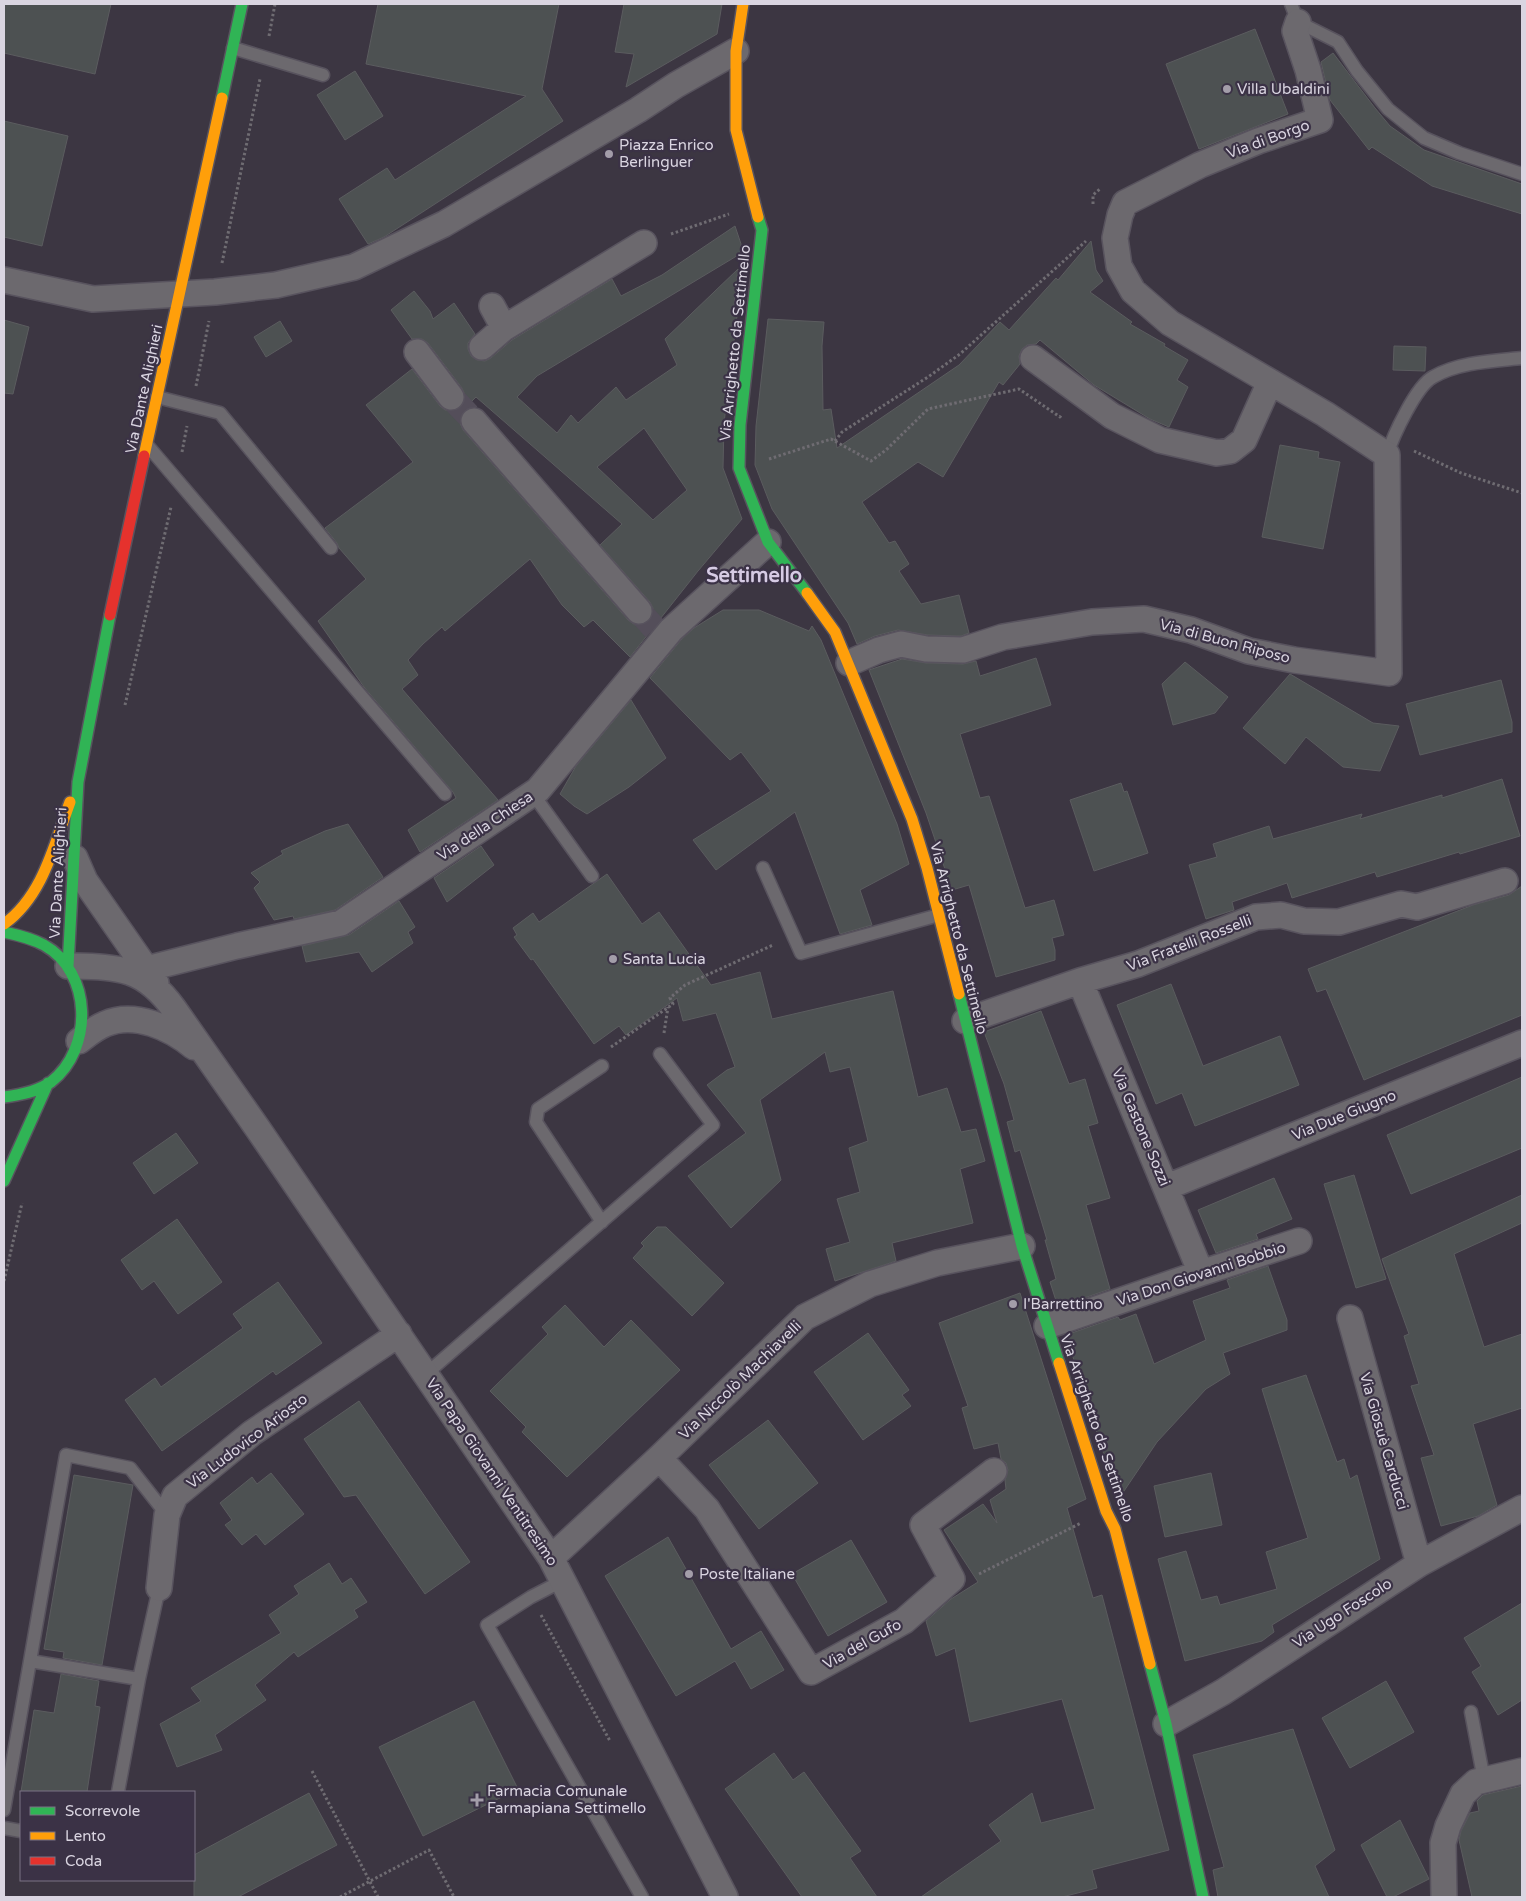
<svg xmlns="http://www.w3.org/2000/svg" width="1526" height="1901" viewBox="0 0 1526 1901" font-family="'Varela Round',sans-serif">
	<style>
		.building { fill: #4d5152; stroke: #5b5c5f; fill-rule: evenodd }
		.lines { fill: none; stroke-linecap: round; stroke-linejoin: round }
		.street-tunnel { stroke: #544e5a; stroke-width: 25; stroke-dasharray: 25 12; stroke-linecap: butt }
		.lane-casing { stroke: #58535e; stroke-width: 15 }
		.street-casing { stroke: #58535e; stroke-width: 28 }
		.fast-casing { stroke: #58535e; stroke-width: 14 }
		.slow-casing { stroke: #58535e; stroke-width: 14 }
		.jam-casing { stroke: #58535e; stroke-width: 14 }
		.path { stroke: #6f6c72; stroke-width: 3; stroke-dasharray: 2.5 2.5; stroke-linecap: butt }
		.lane { stroke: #6c696e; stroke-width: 12 }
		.street { stroke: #6c696e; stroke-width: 25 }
		.fast { stroke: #30b455; stroke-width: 11 }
		.slow { stroke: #ff9f0a; stroke-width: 11 }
		.jam { stroke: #e5322d; stroke-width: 11 }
		.poi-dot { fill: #a39da9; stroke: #3b3246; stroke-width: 2 }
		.labels { text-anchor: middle; stroke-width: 4.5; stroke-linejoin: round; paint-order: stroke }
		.poi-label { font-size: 15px; fill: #dad5e1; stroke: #3b3246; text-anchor: start }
		.street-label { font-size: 15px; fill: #dad5e1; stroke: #3b3246 }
		.district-label { font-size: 20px; font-weight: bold; fill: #d6cbe4; stroke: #3b3246 }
	</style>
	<rect width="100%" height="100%" fill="#3c3642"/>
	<path class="building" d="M4 4H111L95 74 4 53Z
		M378 4H559L542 89 563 121 384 237 368 244 339 199 387 168 395 180 526 96 366 64Z
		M624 4H722L717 34 626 87 634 54 615 52Z
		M1255 29 1288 114 1199 149 1166 64Z
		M1333 53 1375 108 1390 126 1424 150 1522 184V214L1432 186 1372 147 1369 150 1330 100 1321 62Z
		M355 71 383 116 345 140 317 95Z
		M4 121 68 136 42 246 4 237Z
		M735 226 741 244 740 254 537 376 517 397 557 433 571 415 578 423 616 387 626 400 677 365 665 339 738 269 733 316H737L724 423 723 468 742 519 698 571 630 657 593 620 584 627 562 605 530 559 445 631 442 627 423 644 408 660 418 675 402 689 498 800 420 852 408 830 456 798 453 792 364 687 318 621 366 579 339 548 337 543 325 528 413 462 366 405 412 369 440 406 445 410 452 411 459 409 464 402 465 395 462 388 428 343 422 339H412L391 310 414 291 430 311 433 319 454 303 475 334 468 343V349L471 356 477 360 485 361 491 358 512 340 612 279 621 296 662 275ZM476 397 622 524 600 545 650 602 653 608V615L648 622 642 625H635L628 620 463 430 460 423V417L464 411 463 410ZM644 428 687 490 653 520 597 467Z
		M1091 241 1096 270 1103 281 1090 292 1132 322 1130 324 1165 344 1164 346 1188 360 1177 380 1188 387 1169 427 1150 419 1094 385 1040 340 1036 344 1027 345 1022 349 1019 356 1020 364 1003 385 999 382 943 477 918 462 862 502 889 543 895 541 909 564 899 571 921 604 959 595 969 633 961 636 928 635 898 630 875 636 857 644 848 623 772 509 755 465 756 426 768 319 824 322 822 346 823 410 831 409 837 448 959 365 1000 322 1009 330 1056 278 1058 280Z
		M4 320 29 327 13 394 4 393Z
		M280 321 292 341 266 357 254 337Z
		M1394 346 1426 347 1425 371 1393 370Z
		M1280 445 1319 452 1318 458 1340 462 1323 549 1262 537Z
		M723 610H759L809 631 812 626 821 640 897 824 909 864 860 890 872 925 840 934 795 812 716 870 693 840 771 791 741 752 730 760 650 678 681 640 694 628Z
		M1036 658 1051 705 960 734 980 798 989 796 1025 908 1054 900 1064 935 1052 938 1055 950V960L996 977 969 885 952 890 926 813 869 670 902 659 926 663 963 664 976 661 980 676Z
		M1185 662 1228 697 1215 713 1173 725 1162 684Z
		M1290 674 1373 723 1399 726 1380 771 1343 767 1306 737 1285 764 1243 728Z
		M1501 680 1512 722V732L1420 755 1406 704Z
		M631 700 666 758 629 787 587 814 574 806 560 794 576 766Z
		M1502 779 1520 836 1460 854 1459 852 1377 877 1375 872 1292 898 1287 883 1232 902 1234 910 1206 919 1189 865 1217 857 1213 844 1269 826 1273 839 1362 814 1360 819 1442 795V798Z
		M1121 783 1124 792 1127 791 1148 853 1094 871 1070 800Z
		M348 824 383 877 335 910 294 919 293 916 274 920 254 888 260 882 251 873 283 854 281 851 325 831Z
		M481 846 494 865 447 902 434 878Z
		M607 874 642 924 659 912 711 985 760 972 772 1019 893 991 918 1097 947 1088 961 1132 976 1129 985 1161 960 1169 973 1223 892 1243 896 1261 835 1281 826 1249 850 1242 837 1199 860 1192 849 1148 868 1141 850 1067 830 1072 825 1052 760 1100 781 1180 731 1228 688 1176 746 1133 707 1085 727 1070 735 1067 716 1013 683 1021 677 998 626 1035 619 1026 594 1044 533 959 531 960 514 937 517 935 513 928 533 913 539 922Z
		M1522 886V1015L1364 1080 1326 989 1317 992 1308 969 1473 905 1509 895Z
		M399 901 415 927 408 932 413 943 372 972 359 952 306 962 302 946 349 935Z
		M1171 984 1203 1066 1280 1036 1299 1085 1195 1126 1182 1093 1156 1104 1117 1005Z
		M1041 1011 1069 1084 1085 1079 1098 1123 1088 1126 1110 1198 1086 1205 1110 1289 1058 1307 1050 1282 1056 1279 1045 1240H1047L1020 1150 1015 1152 1007 1122 1014 1120 1004 1084 984 1032Z
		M1522 1077V1148L1411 1194 1387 1135Z
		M176 1133 198 1163 154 1194 133 1163Z
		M1354 1175 1386 1279 1356 1288 1324 1184Z
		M1274 1178 1292 1219 1256 1234 1258 1239 1216 1253 1198 1210Z
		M1522 1195V1223L1454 1254 1484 1347 1522 1334V1408L1473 1424 1497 1505 1478 1516 1441 1526 1421 1458 1434 1455 1411 1386 1419 1384 1404 1336 1409 1334 1382 1259Z
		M177 1219 222 1282 178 1314 154 1281 142 1290 121 1260Z
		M657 1227H666L724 1283 692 1316 633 1258 644 1246 641 1243Z
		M1268 1266 1287 1320V1330L1223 1353 1230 1374 1206 1389 1157 1442 1120 1497 1116 1485 1114 1486 1066 1335 1118 1317 1120 1320 1136 1314 1154 1364 1206 1340 1193 1301 1230 1288 1227 1280Z
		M278 1282 322 1343 276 1375 273 1371 162 1451 125 1400 155 1378 161 1387 243 1328 233 1314Z
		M1020 1293 1086 1499 1067 1508 1093 1598 1102 1595 1169 1850 1092 1870 1097 1888 1062 1897H921L1001 1841 989 1825 1032 1793 1041 1823 1095 1809 1062 1699 970 1722 955 1648 936 1656 926 1621 951 1599 978 1582 944 1530 983 1504 997 1523 990 1500 1006 1489 1005 1480 1008 1470 1006 1463 1001 1459 998 1443 974 1449 962 1408 968 1406 939 1323Z
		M565 1305 604 1347 631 1320 680 1370 567 1477 522 1432 526 1427 490 1391 548 1334 542 1327Z
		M868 1333 909 1390 902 1395 911 1406 863 1440 814 1372Z
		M1306 1375 1337 1462 1344 1459 1350 1479 1357 1475 1380 1559 1272 1625 1274 1632 1262 1641 1185 1661 1158 1559 1186 1551 1201 1600 1217 1596 1220 1605 1277 1589 1266 1552 1308 1538 1262 1389Z
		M359 1401 470 1562 425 1594 356 1495 344 1497 304 1439Z
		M768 1420 818 1483 759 1529 709 1465Z
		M271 1473 304 1514 265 1545 256 1534 242 1545 225 1525 232 1520 220 1503 252 1477 257 1484Z
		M1211 1473 1222 1525 1165 1537 1154 1486Z
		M74 1475 133 1485 102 1665 63 1658 64 1652 44 1649Z
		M668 1537 731 1649 761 1631 784 1670 751 1689 735 1661 676 1696 605 1576Z
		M851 1540 887 1602 828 1636 792 1574Z
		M329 1563 342 1584 351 1578 367 1602 354 1610 358 1617 298 1657 294 1652 255 1685 266 1700 215 1735 222 1750 177 1767 160 1724 201 1701 191 1688 281 1633 269 1615 299 1594 294 1586Z
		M1522 1603V1700L1498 1715 1472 1672 1481 1666 1464 1638Z
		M61 1674 99 1681 95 1706 100 1707 87 1792H21L34 1710 54 1713Z
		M1386 1681 1414 1732 1350 1768 1322 1718Z
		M474 1701 518 1789 423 1836 379 1747Z
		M1293 1729 1335 1850 1315 1866 1329 1897H1218L1213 1870 1224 1867 1193 1755Z
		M774 1753 793 1780 804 1772 861 1851 850 1858 877 1897H802L725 1789Z
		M1522 1786V1897H1472L1459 1840 1461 1831 1470 1813 1479 1811 1477 1801 1483 1795Z
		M309 1793 337 1845 238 1897H194V1855Z
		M1400 1820 1429 1879 1393 1897H1387L1361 1845Z"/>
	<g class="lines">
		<path class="street-tunnel" d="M451 397 474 421
			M639 611 655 629"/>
		<defs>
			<path id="lane" d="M1291 4 1298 22 1338 42 1357 71 1388 109 1424 138 1459 153 1522 174
				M233 48 323 75
				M157 397 220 413 331 548
				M148 446 445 794
				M1387 455C1393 436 1416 386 1433 377 1459 362 1493 361 1522 358
				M533 794 592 876
				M763 868 801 953 939 915
				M602 1066 538 1109 536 1122 602 1222
				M426 1374 713 1125 660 1054
				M564 1580 531 1597 487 1625 642 1897
				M30 1661 139 1679
				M1471 1712 1484 1780
				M118 1792 139 1679 159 1588
				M4 1810 66 1455 130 1468 167 1515
				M4 1828 21 1831"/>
			<path id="street" d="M4 280 93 299 215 292 276 285 354 267 444 224 638 110 676 85 736 51
				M504 328 644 243
				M482 347 504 328 492 306
				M417 352 451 397
				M1033 358 1112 416 1160 440 1217 453 1230 451 1244 440 1270 382
				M474 421 639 611
				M849 663 879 650 901 644 926 649 963 650 1003 637 1092 622 1144 619 1191 630 1249 651 1294 660 1389 673 1387 455 1325 414 1170 323 1133 291 1119 266 1115 238 1120 215 1125 203 1200 165 1258 141 1320 120 1308 70 1295 31 1298 22
				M75 858 85 881 156 983
				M68 966C118 967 143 966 174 1009L258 1129 551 1558 725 1897
				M146 969 237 946 341 923 538 790 671 630 768 542
				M1080 981 1201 1273
				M965 1021 1080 981 1138 964 1256 917 1281 915 1304 921 1339 922 1401 904 1417 907 1505 881
				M79 1041C87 1035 95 1028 105 1024 135 1011 171 1028 194 1047
				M1167 1187 1522 1043
				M1350 1318 1419 1564
				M1047 1326 1201 1273 1299 1241
				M659 1458 707 1509 811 1672 904 1621 952 1579 923 1525 994 1471
				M551 1558 659 1458 805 1317 870 1284 937 1263 1022 1246
				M159 1588 167 1515 175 1496 252 1433 399 1334
				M1166 1724 1223 1692 1419 1564 1522 1508
				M1444 1897 1443 1843 1448 1826 1463 1794 1476 1782 1522 1771"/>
			<path id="fast" d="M222 98 242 4
				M758 217 762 230 740 425 739 468 768 542 807 593
				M4 932C18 935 31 938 44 945 92 972 94 1048 51 1082 37 1092 20 1095 4 1097
				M68 966 78 782 110 615
				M959 994 1022 1246 1059 1363
				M4 1181 48 1083
				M1150 1664 1166 1724 1203 1897"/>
			<path id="slow" d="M743 4 736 51V130L758 217
				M144 456 222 98
				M807 593 835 632 912 819 927 868 959 994
				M4 924C43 896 54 845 70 802
				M1059 1363 1106 1511 1115 1529 1150 1664"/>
			<path id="jam" d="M110 615 144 456"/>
		</defs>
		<use href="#lane" class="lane-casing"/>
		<use href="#street" class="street-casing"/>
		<use href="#fast" class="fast-casing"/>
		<use href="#slow" class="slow-casing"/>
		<use href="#jam" class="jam-casing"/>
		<path class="path" d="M269 36 275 4
			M1093 204V195L1101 188
			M671 234 729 214
			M222 263 260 79
			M196 386 209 321
			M835 441 842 432 928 377 960 354 1086 241
			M1414 451 1461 473 1522 493
			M182 452 187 426
			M769 459 831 439 871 461 886 450 928 409 1019 389 1060 417 1062 414
			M125 705 171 507
			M664 1033 668 1007
			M611 1047 673 1004 670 998 685 985 773 945
			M4 1281 22 1203
			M979 1574 1081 1523
			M541 1615 610 1741
			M312 1771 378 1897
			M340 1897 429 1850 454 1897"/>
		<use href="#lane" class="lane"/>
		<use href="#street" class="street"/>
		<use href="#fast" class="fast"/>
		<use href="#slow" class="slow"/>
		<use href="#jam" class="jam"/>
	</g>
	<g class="poi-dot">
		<circle cx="1227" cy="89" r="5"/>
		<circle cx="609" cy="154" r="5"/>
		<circle cx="613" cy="959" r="5"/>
		<circle cx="1013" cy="1304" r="5"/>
		<circle cx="689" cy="1574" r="5"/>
		<path d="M474.5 1792.5h5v5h5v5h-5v5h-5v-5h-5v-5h5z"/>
	</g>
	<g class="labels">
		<g class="poi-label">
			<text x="1237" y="94">Villa Ubaldini</text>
			<text x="619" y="150">Piazza Enrico<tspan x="619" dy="17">Berlinguer</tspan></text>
			<text x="623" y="964">Santa Lucia</text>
			<text x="1023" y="1309">I'Barrettino</text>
			<text x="699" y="1579">Poste Italiane</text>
			<text x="487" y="1796">Farmacia Comunale<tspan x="487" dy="17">Farmapiana Settimello</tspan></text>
		</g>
		<g class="street-label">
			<text transform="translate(1268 139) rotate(-20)" y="5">Via di Borgo</text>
			<text transform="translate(735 343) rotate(-84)" y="5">Via Arrighetto da Settimello</text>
			<text transform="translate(144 389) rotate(-78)" y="5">Via Dante Alighieri</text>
			<text transform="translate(1225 641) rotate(15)" y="5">Via di Buon Riposo</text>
			<text transform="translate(485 826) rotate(-34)" y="5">Via della Chiesa</text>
			<text transform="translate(58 873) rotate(-87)" y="5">Via Dante Alighieri</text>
			<text transform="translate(959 938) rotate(76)" y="5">Via Arrighetto da Settimello</text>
			<text transform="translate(1189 943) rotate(-21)" y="5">Via Fratelli Rosselli</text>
			<text transform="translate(1344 1115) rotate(-22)" y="5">Via Due Giugno</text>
			<text transform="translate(1141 1127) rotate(67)" y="5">Via Gastone Sozzi</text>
			<text transform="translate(1201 1274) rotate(-18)" y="5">Via Don Giovanni Bobbio</text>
			<text transform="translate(740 1380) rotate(-44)" y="5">Via Niccolò Machiavelli</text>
			<text transform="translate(1097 1428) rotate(71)" y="5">Via Arrighetto da Settimello</text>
			<text transform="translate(247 1441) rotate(-37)" y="5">Via Ludovico Ariosto</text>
			<text transform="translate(1384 1441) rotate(74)" y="5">Via Giosuè Carducci</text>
			<text transform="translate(492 1472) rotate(56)" y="5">Via Papa Giovanni Ventitresimo</text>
			<text transform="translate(1342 1613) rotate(-33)" y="5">Via Ugo Foscolo</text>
			<text transform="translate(862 1644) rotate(-29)" y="5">Via del Gufo</text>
		</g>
		<g class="district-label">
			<text x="754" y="582">Settimello</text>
		</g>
	</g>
	<rect width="1526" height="1901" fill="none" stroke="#dad5e1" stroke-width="10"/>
	<rect x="20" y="1791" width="175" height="90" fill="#3b3246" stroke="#7b7384"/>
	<rect x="30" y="1807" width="25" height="8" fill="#30b455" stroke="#7b7384"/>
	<text x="65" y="1816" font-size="15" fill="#dad5e1">Scorrevole</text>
	<rect x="30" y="1832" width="25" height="8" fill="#ff9f0a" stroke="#7b7384"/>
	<text x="65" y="1841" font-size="15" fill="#dad5e1">Lento</text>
	<rect x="30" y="1857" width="25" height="8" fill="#e5322d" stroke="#7b7384"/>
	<text x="65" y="1866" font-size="15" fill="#dad5e1">Coda</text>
</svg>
